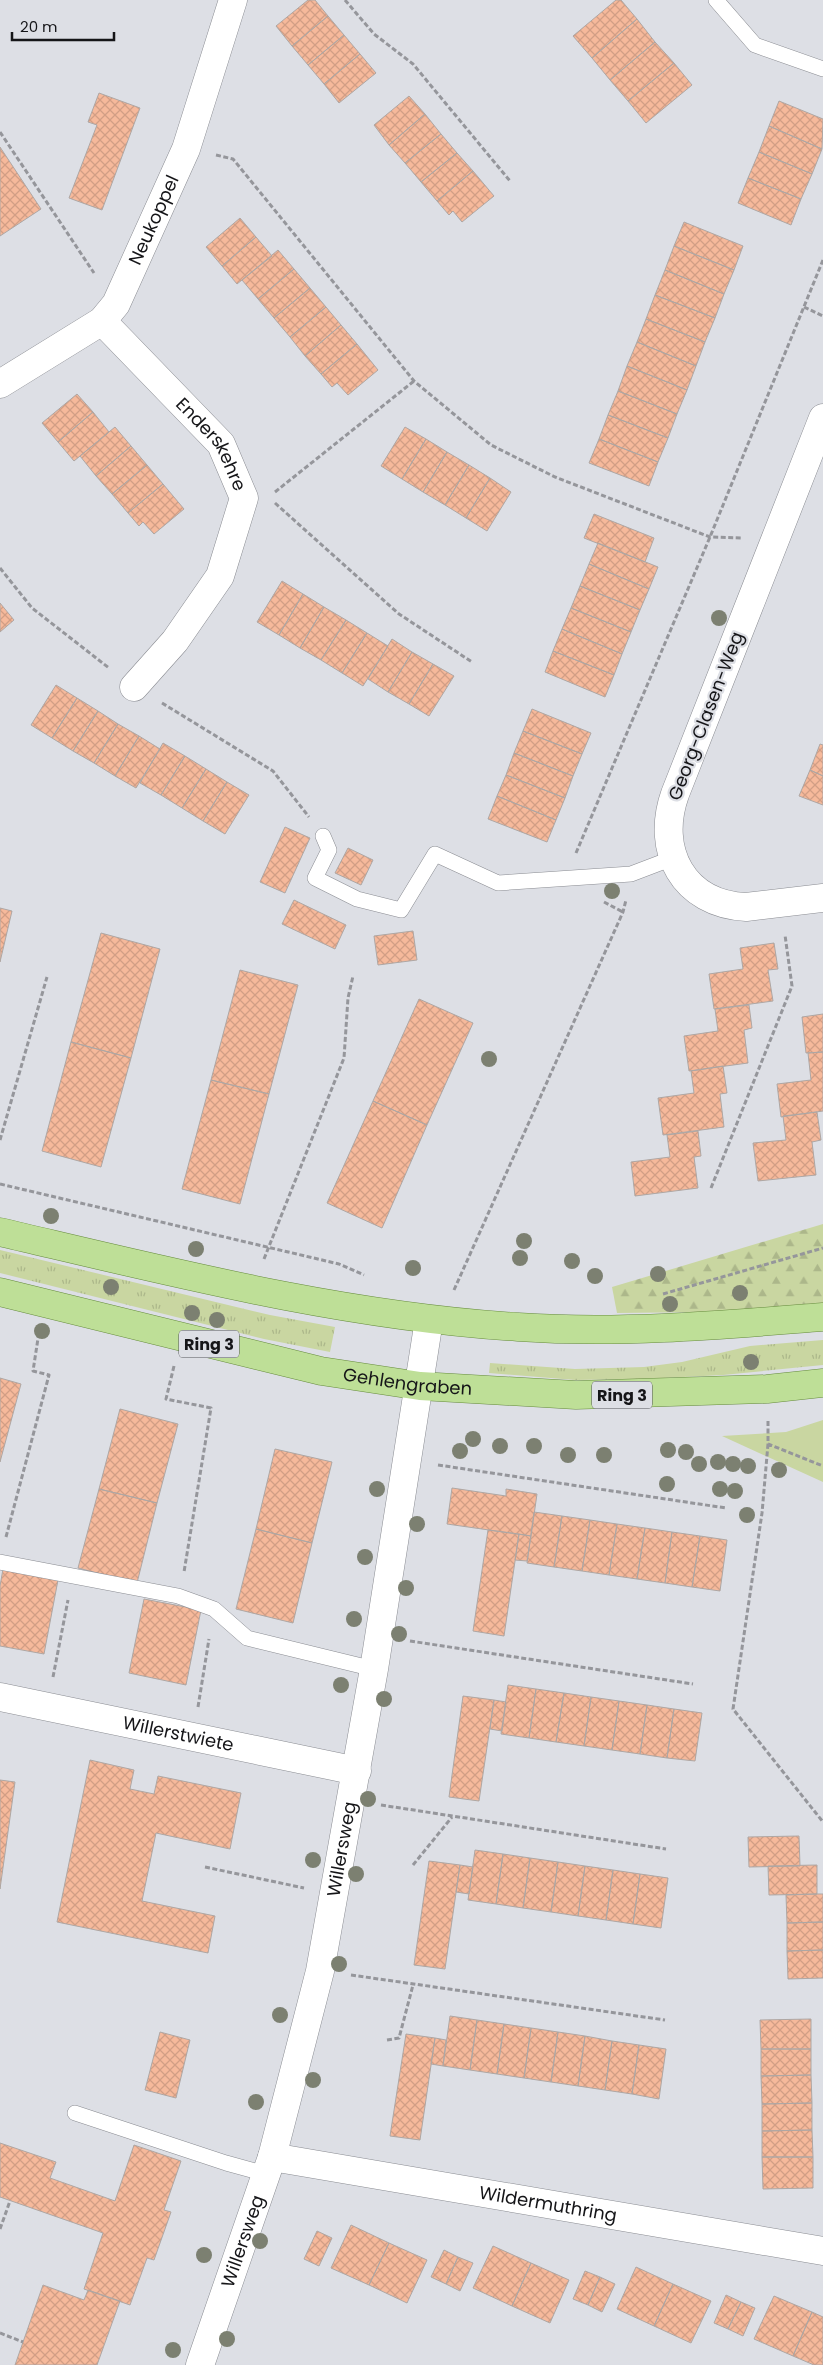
<svg xmlns="http://www.w3.org/2000/svg" width="823" height="2365" viewBox="0 0 823 2365" font-family="Poppins,sans-serif">
	<style>
		.grass { fill: url(#grass-tufts) }
		.forest { fill: url(#forest-firs) }
		.green { fill: #c9d6a1 }
		.building { fill: url(#building-cross-hatch); stroke: #aea7a4 }
		.lines { fill: none; stroke-linecap: round; stroke-linejoin: round }
		.lane-casing { stroke: #8a8c92; stroke-width: 16 }
		.street-casing { stroke: #8a8c92; stroke-width: 29 }
		.primary-casing { stroke: #668b3e; stroke-width: 29 }
		.path { stroke: #95969b; stroke-width: 3; stroke-dasharray: 5 2.5; stroke-linecap: butt }
		.lane { stroke: #fff; stroke-width: 15 }
		.street { stroke: #fff; stroke-width: 28 }
		.primary { stroke: #bedf97; stroke-width: 28 }
		.tree { fill: #7c8071 }
		.labels { text-anchor: middle; stroke-width: 4.5; stroke-linejoin: round; paint-order: stroke }
		.shield { fill: #dddfe5; stroke: #515256; stroke-width: 1 }
		.shield-label { font-size: 16px; font-weight: bold; fill: #151518 }
		.street-label { font-size: 18px; fill: #151518; stroke: #dddfe5 }
	</style>
	<defs>
		<pattern id="grass-tufts" width="24" height="20" patternUnits="userSpaceOnUse" patternTransform="scale(1.25)"><rect width="24" height="20" fill="#c9d6a1"/><path d="M3 7l-1-3M5 7V3M7 7l1-3M15 17l-1-3M17 17v-4M19 17l1-3" fill="none" stroke="#acb78a"/></pattern>
		<pattern id="forest-firs" width="22" height="20" patternUnits="userSpaceOnUse" patternTransform="scale(1.25)"><rect width="22" height="20" fill="#c9d6a1"/><path d="M5 1l3.5 6h-7zM16 11l3.5 6h-7z" fill="#acb78a"/></pattern>
		<pattern id="building-cross-hatch" width="8" height="8" patternUnits="userSpaceOnUse" patternTransform="scale(1.25)"><rect width="8" height="8" fill="#f6b99b"/><path d="M0 0l8 8M0 8l8-8" fill="none" stroke="#d29e85"/></pattern>
	</defs>
	<rect width="100%" height="100%" fill="#dddfe5"/>
	<path class="grass" d="M0 1250 270 1315 335 1327 330 1352 264 1339 0 1273Z
		M823 1340V1365L723 1375 644 1379 575 1380 489 1373 490 1363 575 1369 644 1367 682 1362 750 1346Z"/>
	<path class="forest" d="M823 1224V1304L710 1312 617 1313 612 1287Z"/>
	<path class="green" d="M823 1420V1482L722 1436 786 1432Z"/>
	<path class="building" d="M308 0H315L328 16 292 46 276 26Z
		M616 0H621L637 19 592 58 573 36Z
		M328 16 344 35 308 65 292 46Z
		M637 19 655 42 610 80 592 58Z
		M344 35 360 54 324 84 308 65Z
		M655 42 674 63 628 101 610 80Z
		M360 54 376 73 339 103 324 84Z
		M674 63 692 85 646 123 628 101Z
		M99 93 140 108 102 210 69 198 97 125 88 122Z
		M409 96 425 114 389 145 374 125Z
		M779 101 823 119 822 149 769 126Z
		M425 114 441 134 405 163 389 145Z
		M769 126 822 149 812 174 759 152Z
		M441 134 457 153 421 182 405 163Z
		M0 147 41 209 0 236Z
		M759 152 812 174 801 199 748 178Z
		M457 153 473 171 437 201 421 182Z
		M473 171 494 196 462 222 453 211 449 215 437 201Z
		M748 178 801 199 791 225 738 203Z
		M240 218 256 237 222 266 206 247Z
		M684 222 743 246 734 270 674 246Z
		M256 237 272 256 237 284 222 266Z
		M674 246 734 270 724 294 665 270Z
		M278 250 294 269 258 299 242 280Z
		M294 269 310 288 274 318 258 299Z
		M665 270 724 294 715 318 655 295Z
		M310 288 326 307 290 337 274 318Z
		M655 295 715 318 705 342 646 319Z
		M326 307 341 325 305 356 290 337Z
		M646 319 705 342 696 366 637 342Z
		M341 325 357 344 321 374 305 356Z
		M637 342 696 366 687 390 627 366Z
		M357 344 378 370 348 395 337 383 332 387 321 374Z
		M627 366 687 390 677 414 618 391Z
		M618 391 677 414 668 438 608 415Z
		M77 394 93 412 58 442 42 423Z
		M93 412 109 432 74 461 58 442Z
		M608 415 668 438 658 462 599 439Z
		M115 427 131 446 96 476 80 456Z
		M405 427 426 439 402 479 381 466Z
		M426 439 447 452 423 492 402 479Z
		M599 439 658 462 649 486 589 463Z
		M131 446 147 465 112 494 96 476Z
		M447 452 469 465 445 505 423 492Z
		M147 465 163 484 128 513 112 494Z
		M469 465 490 478 466 518 445 505Z
		M490 478 511 492 487 531 466 518Z
		M163 484 184 509 154 534 143 522 139 526 128 513Z
		M594 514 654 538 645 562 584 538Z
		M598 543 658 567 649 589 589 564Z
		M589 564 649 589 640 610 580 586Z
		M282 581 303 594 279 635 257 622Z
		M580 586 640 610 631 632 571 608Z
		M303 594 324 607 300 648 279 635Z
		M0 603 14 620 0 632Z
		M324 607 346 620 321 660 300 648Z
		M571 608 631 632 622 654 562 629Z
		M346 620 367 633 342 673 321 660Z
		M562 629 622 654 614 675 553 651Z
		M367 633 388 646 363 686 342 673Z
		M392 639 412 652 388 692 368 679Z
		M553 651 614 675 605 697 545 672Z
		M412 652 433 664 409 704 388 692Z
		M433 664 454 676 429 716 409 704Z
		M56 685 77 698 52 738 31 725Z
		M77 698 98 711 73 751 52 738Z
		M532 709 591 733 582 754 523 731Z
		M98 711 118 724 94 763 73 751Z
		M118 724 139 736 115 776 94 763Z
		M523 731 582 754 573 776 514 753Z
		M139 736 160 749 136 788 115 776Z
		M163 743 185 756 161 795 140 783Z
		M820 744 823 745V776L810 770Z
		M514 753 573 776 565 798 506 775Z
		M185 756 206 769 182 808 161 795Z
		M206 769 227 782 203 821 182 808Z
		M810 770 823 776V805L799 796Z
		M506 775 565 798 556 820 497 796Z
		M227 782 249 795 225 834 203 821Z
		M497 796 556 820 547 842 488 819Z
		M285 827 310 838 285 893 260 882Z
		M348 848 373 860 361 885 335 873Z
		M294 900 346 925 335 949 282 924Z
		M0 908 12 911 0 962Z
		M413 931 417 960 378 965 374 936Z
		M101 933 160 949 131 1058 71 1042Z
		M774 943 778 969 768 970 773 1001 714 1009 709 974 743 969 740 948Z
		M240 970 298 985 269 1094 211 1080Z
		M419 999 473 1023 427 1125 373 1101Z
		M749 1005 752 1028 744 1030 748 1063 689 1071 684 1036 718 1031 715 1009Z
		M823 1014V1052L806 1053 802 1017Z
		M71 1042 131 1058 101 1167 42 1151Z
		M823 1052V1111L781 1117 777 1084 811 1080 808 1053Z
		M723 1066 727 1093 720 1094 724 1127 663 1135 658 1098 694 1093 691 1071Z
		M211 1080 269 1094 240 1204 182 1189Z
		M373 1101 427 1125 382 1228 327 1203Z
		M817 1112 821 1140 812 1142 816 1175 758 1181 753 1143 786 1140 783 1116Z
		M698 1131 701 1156 694 1157 698 1188 635 1196 631 1162 670 1157 667 1135Z
		M0 1378 21 1384 0 1462Z
		M120 1409 178 1424 157 1503 99 1489Z
		M275 1449 332 1462 312 1543 256 1529Z
		M452 1488 506 1496V1489L537 1494 531 1536 447 1524Z
		M99 1489 157 1503 137 1583 78 1568Z
		M534 1512 562 1516 554 1567 527 1563Z
		M562 1516 590 1520 582 1571 554 1567Z
		M590 1520 617 1524 609 1575 582 1571Z
		M617 1524 645 1528 637 1579 609 1575Z
		M645 1528 672 1532 665 1583 637 1579Z
		M256 1529 312 1543 293 1623 236 1609Z
		M488 1530 519 1534 504 1636 473 1631Z
		M672 1532 700 1536 692 1587 665 1583Z
		M519 1534 531 1536 527 1561 515 1560Z
		M700 1536 727 1540 720 1591 692 1587Z
		M3 1569 58 1580 44 1654 0 1646V1586Z
		M144 1599 201 1610 186 1685 129 1673Z
		M508 1685 536 1689 529 1738 501 1734Z
		M536 1689 564 1693 556 1742 529 1738Z
		M564 1693 591 1697 584 1746 556 1742Z
		M463 1696 494 1700 479 1801 449 1797Z
		M591 1697 619 1701 612 1750 584 1746Z
		M494 1700 506 1702 502 1731 490 1729Z
		M619 1701 647 1705 640 1754 612 1750Z
		M647 1705 674 1709 667 1758 640 1754Z
		M674 1709 702 1713 695 1761 667 1758Z
		M90 1760 134 1770 130 1789 154 1794 158 1776 241 1793 230 1849 156 1833 142 1901 215 1916 208 1953 57 1922Z
		M0 1780 15 1782 0 1889Z
		M799 1836 800 1866 749 1867 748 1837Z
		M475 1850 503 1854 496 1904 468 1900Z
		M503 1854 530 1858 523 1908 496 1904Z
		M530 1858 558 1862 551 1912 523 1908Z
		M429 1861 460 1865 445 1969 414 1965Z
		M558 1862 585 1866 578 1916 551 1912Z
		M460 1865 473 1867 469 1894 456 1892Z
		M817 1865V1894L769 1895 768 1866Z
		M585 1866 613 1870 606 1920 578 1916Z
		M613 1870 640 1874 633 1924 606 1920Z
		M640 1874 668 1878 661 1928 633 1924Z
		M817 1894H823V1922L787 1923 786 1895Z
		M823 1922V1950L787 1951V1923Z
		M823 1950V1978L788 1979 787 1951Z
		M450 2016 477 2020 470 2070 443 2066Z
		M811 2019V2049H761L760 2020Z
		M477 2020 504 2024 497 2074 470 2070Z
		M504 2024 531 2028 524 2078 497 2074Z
		M531 2028 558 2032 551 2082 524 2078Z
		M160 2032 190 2040 176 2098 145 2090Z
		M558 2032 585 2036 578 2086 551 2082Z
		M406 2034 435 2038 420 2140 390 2136Z
		M585 2036 612 2041 605 2090 578 2086Z
		M435 2038 446 2040 443 2066 431 2064Z
		M612 2041 639 2045 632 2094 605 2090Z
		M639 2045 666 2049 659 2099 632 2094Z
		M761 2049H811V2075L761 2076Z
		M811 2075 812 2103 762 2104 761 2076Z
		M812 2103V2130L762 2131V2104Z
		M812 2130 813 2157H762V2131Z
		M0 2143 56 2162 50 2178 115 2201 134 2145 181 2161 164 2210 171 2212 154 2260 147 2258 130 2305 84 2289 103 2233 0 2197Z
		M762 2157H813V2188L763 2189Z
		M351 2225 389 2243 369 2285 331 2268Z
		M317 2231 332 2238 319 2266 304 2259Z
		M389 2243 427 2260 407 2303 369 2285Z
		M493 2246 531 2263 512 2306 473 2288Z
		M444 2250 458 2257 446 2284 431 2277Z
		M458 2257 473 2263 460 2291 446 2284Z
		M531 2263 569 2280 550 2323 512 2306Z
		M636 2267 673 2284 654 2326 617 2309Z
		M585 2271 600 2277 588 2305 573 2299Z
		M600 2277 615 2284 602 2312 588 2305Z
		M673 2284 711 2301 691 2343 654 2326Z
		M43 2285 84 2300 88 2290 120 2301 97 2365H15Z
		M726 2295 741 2302 728 2329 714 2323Z
		M774 2296 812 2312 793 2356 754 2339Z
		M741 2302 755 2308 743 2336 728 2329Z
		M812 2312 823 2317V2365H814L793 2356Z"/>
	<g class="lines">
		<defs>
			<path id="lane" d="M716 0 755 45 823 69
				M323 836 329 850 315 878 357 899 401 910 435 854 498 883 631 874 673 858
				M0 1562 178 1596 214 1609 247 1638 374 1669
				M75 2113 226 2163 266 2174"/>
			<g id="street">
				<path id="s1" d="M102 321 221 444 244 498 220 576 175 641 134 687"/>
				<path id="s2" d="M0 384 102 321 116 304 186 149 233 0"/>
				<path d="M823 418 675 794C655 850 683 904 746 907L823 898"/>
				<path id="s3" d="M0 1697 357 1771"/>
				<path id="s4" d="M272 2157 823 2251"/>
				<path id="s5" d="M200 2365 272 2157 320 1971 374 1669 429 1320"/>
			</g>
			<g id="primary">
				<path d="M0 1232C171 1272 342 1316 518 1327 620 1334 722 1325 823 1317"/>
				<path id="s6" d="M0 1292 321 1371 420 1386 576 1395 767 1389 823 1383"/>
			</g>
		</defs>
		<use href="#lane" class="lane-casing"/>
		<use href="#street" class="street-casing"/>
		<use href="#primary" class="primary-casing"/>
		<path class="path" d="M345 0 374 34 413 64 510 181
			M0 132 94 273
			M216 155 233 159 414 381 491 445 555 477 710 537 742 538
			M804 307 823 316
			M275 492 414 381
			M275 503 399 614 472 662
			M0 568 32 608 109 668
			M162 703 273 771 309 817
			M576 853 710 537 823 260
			M604 902 623 912
			M0 1140 47 977
			M0 1184 339 1264 364 1275
			M711 1188 792 986 785 935
			M264 1259 344 1058 348 998 353 976
			M454 1290 623 912 626 900
			M663 1294 823 1248
			M174 1366 166 1399 211 1408 184 1572
			M768 1421V1444L823 1466
			M768 1444 762 1513 733 1709 823 1822
			M438 1465 726 1508
			M6 1537 49 1375 33 1371 39 1332
			M410 1641 693 1684
			M53 1677 68 1600
			M198 1707 209 1639
			M381 1805 666 1849
			M413 1865 452 1817
			M205 1867 304 1888
			M351 1975 665 2020
			M387 2040 399 2038 413 1985
			M0 2229 10 2201
			M0 2333 23 2342"/>
		<use href="#lane" class="lane"/>
		<use href="#street" class="street"/>
		<use href="#primary" class="primary"/>
	</g>
	<g class="tree">
		<circle cx="719" cy="618" r="8"/>
		<circle cx="612" cy="891" r="8"/>
		<circle cx="489" cy="1059" r="8"/>
		<circle cx="51" cy="1216" r="8"/>
		<circle cx="524" cy="1241" r="8"/>
		<circle cx="196" cy="1249" r="8"/>
		<circle cx="520" cy="1258" r="8"/>
		<circle cx="572" cy="1261" r="8"/>
		<circle cx="413" cy="1268" r="8"/>
		<circle cx="658" cy="1274" r="8"/>
		<circle cx="595" cy="1276" r="8"/>
		<circle cx="111" cy="1287" r="8"/>
		<circle cx="740" cy="1293" r="8"/>
		<circle cx="670" cy="1304" r="8"/>
		<circle cx="192" cy="1313" r="8"/>
		<circle cx="217" cy="1320" r="8"/>
		<circle cx="42" cy="1331" r="8"/>
		<circle cx="751" cy="1362" r="8"/>
		<circle cx="473" cy="1439" r="8"/>
		<circle cx="500" cy="1446" r="8"/>
		<circle cx="534" cy="1446" r="8"/>
		<circle cx="668" cy="1450" r="8"/>
		<circle cx="460" cy="1451" r="8"/>
		<circle cx="686" cy="1452" r="8"/>
		<circle cx="568" cy="1455" r="8"/>
		<circle cx="604" cy="1455" r="8"/>
		<circle cx="718" cy="1462" r="8"/>
		<circle cx="699" cy="1464" r="8"/>
		<circle cx="733" cy="1464" r="8"/>
		<circle cx="748" cy="1466" r="8"/>
		<circle cx="779" cy="1470" r="8"/>
		<circle cx="667" cy="1484" r="8"/>
		<circle cx="377" cy="1489" r="8"/>
		<circle cx="720" cy="1489" r="8"/>
		<circle cx="735" cy="1491" r="8"/>
		<circle cx="747" cy="1515" r="8"/>
		<circle cx="417" cy="1524" r="8"/>
		<circle cx="365" cy="1557" r="8"/>
		<circle cx="406" cy="1588" r="8"/>
		<circle cx="354" cy="1619" r="8"/>
		<circle cx="399" cy="1634" r="8"/>
		<circle cx="341" cy="1685" r="8"/>
		<circle cx="384" cy="1699" r="8"/>
		<circle cx="368" cy="1799" r="8"/>
		<circle cx="313" cy="1860" r="8"/>
		<circle cx="356" cy="1874" r="8"/>
		<circle cx="339" cy="1964" r="8"/>
		<circle cx="280" cy="2015" r="8"/>
		<circle cx="313" cy="2080" r="8"/>
		<circle cx="256" cy="2102" r="8"/>
		<circle cx="260" cy="2241" r="8"/>
		<circle cx="204" cy="2255" r="8"/>
		<circle cx="227" cy="2339" r="8"/>
		<circle cx="173" cy="2350" r="8"/>
	</g>
	<g class="labels">
		<g class="shield">
			<rect x="179" y="1330.5" width="60" height="27" rx="4"/>
			<rect x="592" y="1381.5" width="60" height="27" rx="4"/>
		</g>
		<g class="shield-label">
			<text x="209" y="1350">Ring 3</text>
			<text x="622" y="1401">Ring 3</text>
		</g>
		<g class="street-label">
			<text dy="6" stroke="none"><textPath href="#s2" startOffset="234">Neukoppel</textPath></text>
			<text dy="6" stroke="none"><textPath href="#s1" startOffset="166">Enderskehre</textPath></text>
			<text transform="translate(706 716) rotate(-69)" y="6">Georg-Clasen-Weg</text>
			<text dy="6" stroke="none"><textPath href="#s6" startOffset="418">Gehlengraben</textPath></text>
			<text dy="6" stroke="none"><textPath href="#s3" startOffset="182">Willerstwiete</textPath></text>
			<text dy="6" stroke="none"><textPath href="#s5" startOffset="536">Willersweg</textPath></text>
			<text dy="6" stroke="none"><textPath href="#s4" startOffset="280">Wildermuthring</textPath></text>
			<text dy="6" stroke="none"><textPath href="#s5" startOffset="131">Willersweg</textPath></text>
		</g>
	</g>
	<path d="M12 32v8h102v-8" fill="none" stroke="#151518" stroke-width="2.5"/>
	<text x="20" y="32" font-size="15" fill="#151518" stroke="#dddfe5" stroke-width="4" paint-order="stroke">20 m</text>
</svg>
